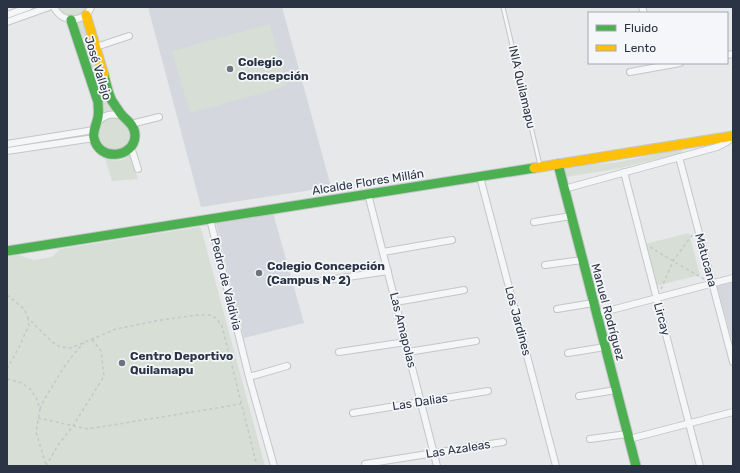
<svg xmlns="http://www.w3.org/2000/svg" width="740" height="473" viewBox="0 0 740 473" font-family="Rubik,sans-serif">
	<style>
		.built { fill: #d4d7dd }
		.green { fill: #d6ded6 }
		.lines { fill: none; stroke-linecap: round; stroke-linejoin: round }
		.lane-casing { stroke: #c4c6c8; stroke-width: 5 }
		.street-casing { stroke: #c4c6c8; stroke-width: 8 }
		.fast-casing { stroke: #c4c6c8; stroke-width: 11 }
		.slow-casing { stroke: #c4c6c8; stroke-width: 11 }
		.path { stroke: #c5c6ca; stroke-width: 1.5; stroke-dasharray: 3 3; stroke-linecap: butt }
		.lane { stroke: #f5f6f7; stroke-width: 3 }
		.street { stroke: #f5f6f7; stroke-width: 6 }
		.fast { stroke: #4caf50; stroke-width: 9 }
		.slow { stroke: #ffc107; stroke-width: 9 }
		.poi-dot { fill: #6c737f; stroke: #f4f6f9; stroke-width: 1.5 }
		.labels { text-anchor: middle; stroke-width: 3.5; stroke-linejoin: round; paint-order: stroke }
		.poi-label { font-size: 12px; font-weight: bold; fill: #2b3445; stroke: #f4f6f9; text-anchor: start }
		.street-label { font-size: 12px; fill: #2b3445; stroke: #f4f6f9 }
	</style>
	<rect width="100%" height="100%" fill="#e6e8ea"/>
	<path class="built" d="M148 7H282L331 187 201 207Z
		M273 213 304 323 244 338 216 223Z
		M733 282V336L731 337 717 286Z"/>
	<path class="green" d="M56 7H90L77 17 62 15Z
		M84 17 117 114 98 119 73 21Z
		M270 24 287 86 190 113 172 51Z
		M114 116C128 119 128 124 132 136L125 149 110 153 98 144C96 128 95 120 114 116Z
		M681 149 683 153 616 169 565 177 562 166 614 163Z
		M130 154 138 179 112 181 105 158C114 162 124 162 130 154Z
		M200 227 202 232 265 466H7V257L18 255 34 260 52 257 60 249Z
		M689 233 700 275 656 286 645 244Z"/>
	<g class="lines">
		<defs>
			<path id="lane" d="M503 7 540 165"/>
			<path id="street" d="M54 7C61 23 84 24 91 7
				M642 7 644 13
				M7 15 29 7
				M7 22 49 7
				M96 47 129 36
				M727 55 733 54
				M630 72 680 63
				M97 123C105 114 111 113 123 116
				M131 124 159 117
				M7 144 94 130
				M131 147 138 169
				M7 151 94 138
				M679 157 733 362
				M624 172 700 466
				M480 177 556 466
				M564 189 717 147 727 142 733 136
				M368 194 437 466
				M210 219 249 377 274 466
				M534 222 571 216
				M383 252 452 240
				M545 265 582 260
				M321 281 388 271
				M396 302 464 290
				M557 309 593 303
				M596 314 733 278
				M339 352 406 342
				M408 352 476 341
				M568 353 605 347
				M249 377 287 366
				M579 396 616 390
				M353 413 488 391
				M590 439 627 434
				M629 439 733 412
				M365 464 503 442"/>
			<path id="fast" d="M71 20 98 102C98 107 99 112 98 117 97 124 92 131 94 138 99 162 134 158 135 136 135 125 127 121 121 114 118 110 115 105 112 101 108 93 106 83 104 75
				M558 164 636 466
				M7 251 534 168"/>
			<path id="slow" d="M86 15 104 75
				M534 168 733 136"/>
		</defs>
		<use href="#lane" class="lane-casing"/>
		<use href="#street" class="street-casing"/>
		<use href="#fast" class="fast-casing"/>
		<use href="#slow" class="slow-casing"/>
		<path class="path" d="M650 247 673 261 704 279
			M661 289 673 261 693 234
			M7 295 11 298 24 309 28 318 51 341 60 347 71 348 116 329 161 320 198 315H209L216 318 222 326 257 466
			M7 369 19 347 29 325 28 318
			M7 379 22 383 30 389 36 397 40 409 36 432 46 465
			M40 409C43 400 49 392 54 384 62 369 72 355 84 343
			M38 418 88 429 241 404
			M46 466 58 445 73 426 104 376 101 351 92 339"/>
		<use href="#lane" class="lane"/>
		<use href="#street" class="street"/>
		<use href="#fast" class="fast"/>
		<use href="#slow" class="slow"/>
	</g>
	<g class="poi-dot">
		<circle cx="230" cy="69" r="4"/>
		<circle cx="259" cy="273" r="4"/>
		<circle cx="122" cy="363" r="4"/>
	</g>
	<g class="labels">
		<g class="poi-label">
			<text x="238" y="66">Colegio<tspan x="238" dy="14">Concepción</tspan></text>
			<text x="267" y="270">Colegio Concepción<tspan x="267" dy="14">(Campus N° 2)</tspan></text>
			<text x="130" y="360">Centro Deportivo<tspan x="130" dy="14">Quilamapu</tspan></text>
		</g>
		<g class="street-label">
			<text transform="translate(98 68) rotate(73)" y="4">José Vallejo</text>
			<text transform="translate(522 87) rotate(77)" y="4">INIA Quilamapu</text>
			<text transform="translate(368 182) rotate(-9)" y="4">Alcalde Flores Millán</text>
			<text transform="translate(706 260) rotate(75)" y="4">Matucana</text>
			<text transform="translate(226 284) rotate(76)" y="4">Pedro de Valdivia</text>
			<text transform="translate(608 312) rotate(75)" y="4">Manuel Rodríguez</text>
			<text transform="translate(662 319) rotate(75)" y="4">Lircay</text>
			<text transform="translate(518 321) rotate(75)" y="4">Los Jardines</text>
			<text transform="translate(403 330) rotate(76)" y="4">Las Amapolas</text>
			<text transform="translate(420 402) rotate(-9)" y="4">Las Dalias</text>
			<text transform="translate(458 449) rotate(-9)" y="4">Las Azaleas</text>
		</g>
	</g>
	<rect width="740" height="473" fill="none" stroke="#2b3445" stroke-width="16"/>
	<rect x="588" y="12" width="140" height="52" fill="#f4f6f9" stroke="#a4a8b1"/>
	<rect x="596" y="25" width="20" height="6" fill="#4caf50" stroke="#a4a8b1"/>
	<text x="624" y="32" font-size="12" fill="#2b3445">Fluido</text>
	<rect x="596" y="45" width="20" height="6" fill="#ffc107" stroke="#a4a8b1"/>
	<text x="624" y="52" font-size="12" fill="#2b3445">Lento</text>
</svg>
